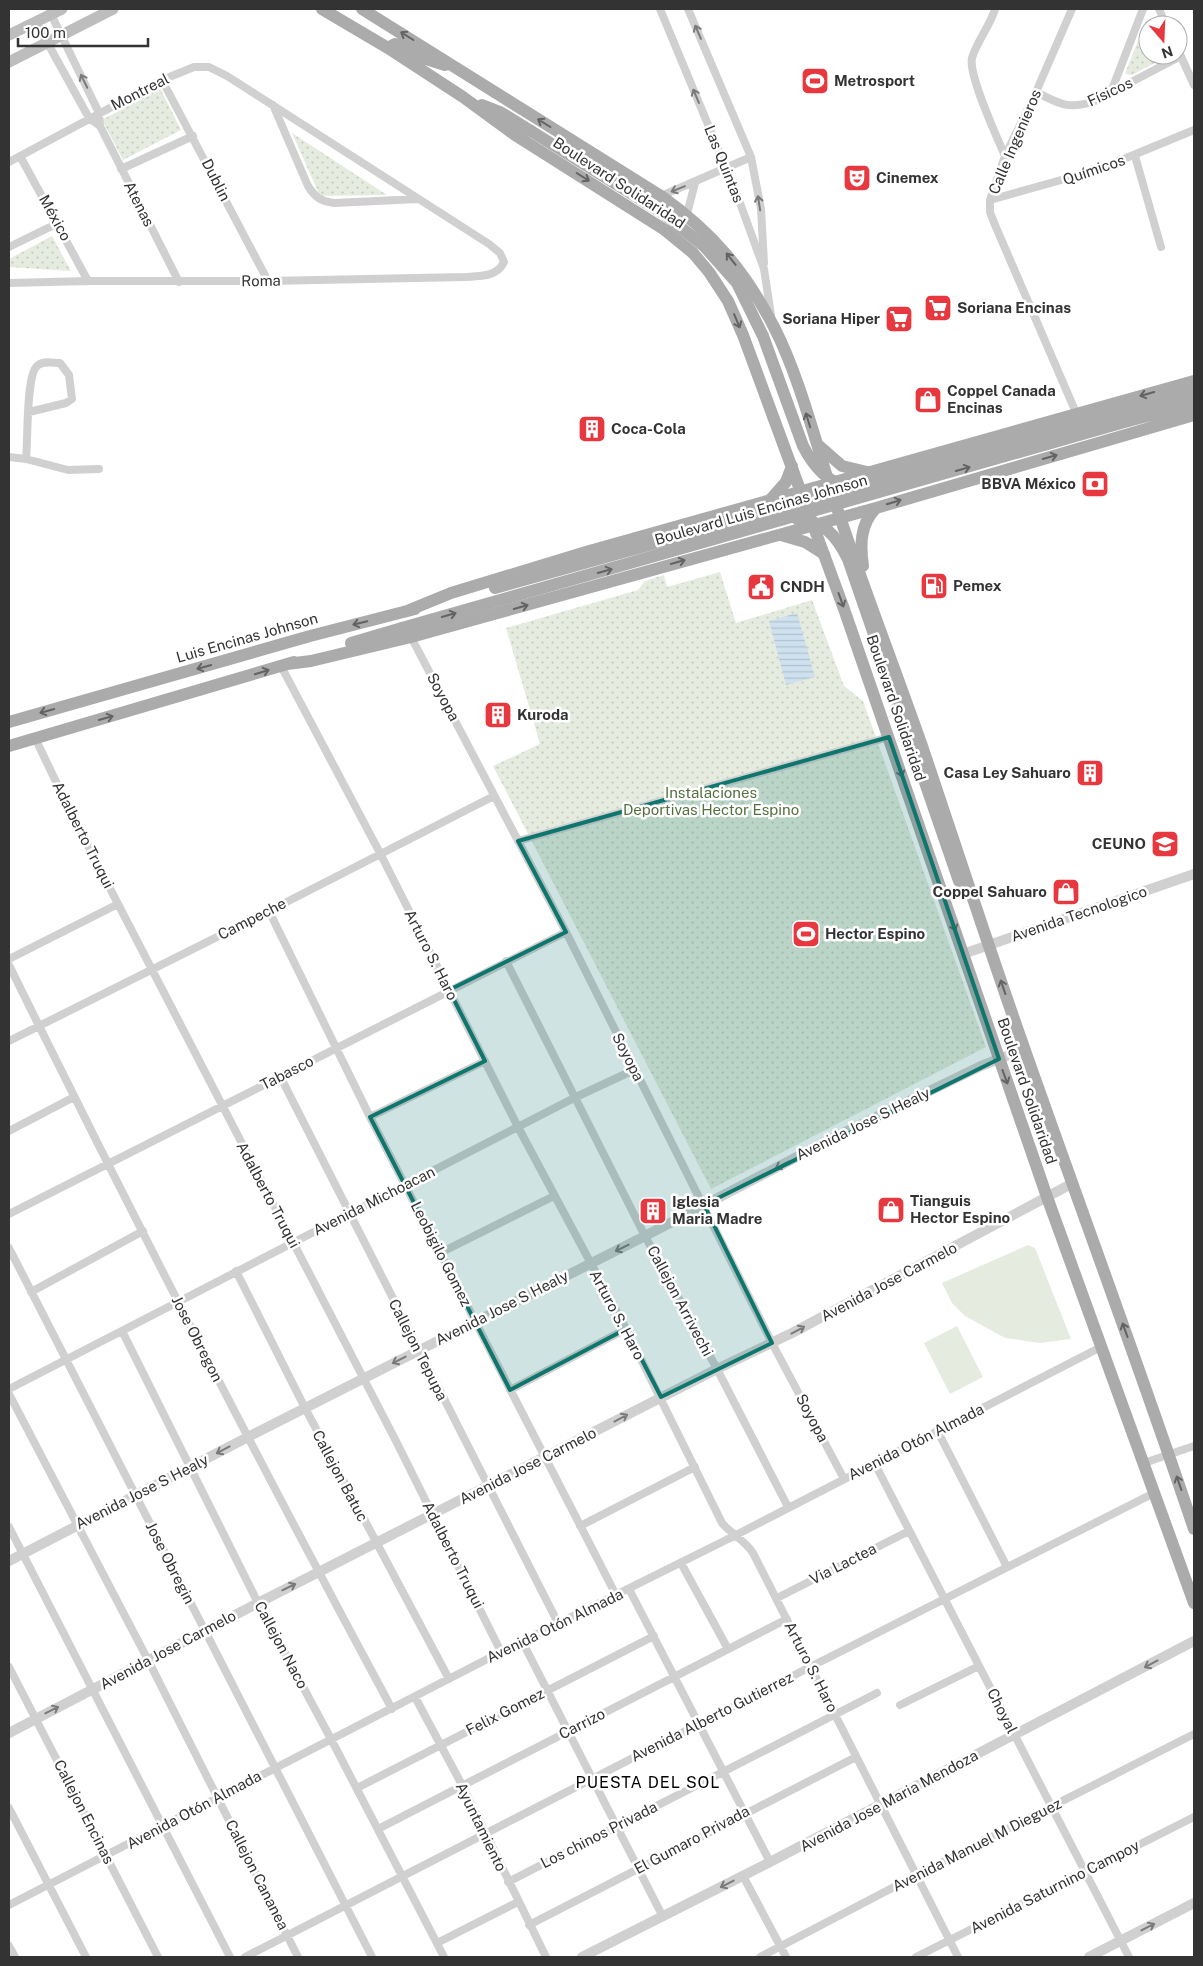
<svg xmlns="http://www.w3.org/2000/svg" width="1203" height="1966" viewBox="0 0 1203 1966" font-family="'Public Sans',sans-serif">
	<style>
		.grass { fill: #e5ecdf }
		.park { fill: url(#park-dots) }
		.water { fill: url(#water-rules) }
		.lines { fill: none; stroke-linecap: round; stroke-linejoin: round }
		.minor { stroke: #d0d0d0; stroke-width: 8 }
		.tertiary { stroke: #d0d0d0; stroke-width: 10 }
		.secondary { stroke: #bdbdbd; stroke-width: 11 }
		.primary { stroke: #ababab; stroke-width: 12 }
		.primary-bridge { stroke: #ababab; stroke-width: 12 }
		.oneway { stroke: #7a7a7a }
		.oneway2 { stroke: #636363 }
		.marked { fill: #0f766e; fill-opacity: 0.2; stroke: #0f766e; stroke-width: 4; stroke-linejoin: round }
		.labels { text-anchor: middle; stroke-width: 5; stroke-linejoin: round; paint-order: stroke }
		.poi-label { font-size: 15px; font-weight: bold; fill: #333; stroke: #fff; text-anchor: start }
		.street-label { font-size: 15px; fill: #333; stroke: #fff }
		.park-label { font-size: 15px; fill: #54703f; stroke: #fff }
		.neighbourhood-label { font-size: 16px; letter-spacing: 1px; fill: #000; stroke: #fff }
	</style>
	<defs>
		<pattern id="park-dots" width="8" height="8" patternUnits="userSpaceOnUse" patternTransform="scale(1.25)"><rect width="8" height="8" fill="#e5ecdf"/><path d="M2 2h.1M6 6h.1" fill="none" stroke="#c5cbc0" stroke-width="1.8" stroke-linecap="round"/></pattern>
		<pattern id="water-rules" width="6" height="5" patternUnits="userSpaceOnUse" patternTransform="scale(1.25)"><rect width="6" height="5" fill="#cee1ee"/><path d="M0 2.5h6" fill="none" stroke="#b1c2cd"/></pattern>
	</defs>
	<rect width="100%" height="100%" fill="#fff"/>
	<path class="grass" d="M1028 1245 1035 1248 1071 1339 1040 1343 1005 1338 965 1316 952 1303 942 1283Z
		M957 1326 983 1377 950 1394 924 1343Z"/>
	<path class="park" d="M1149 19H1152L1155 25H1148V55L1168 56 1132 75 1125 74 1126 71 1146 21Z
		M160 88 181 130 123 160 102 120Z
		M292 133 387 195 320 196Z
		M52 236 71 271 9 267V259Z
		M720 572 736 623 812 600 844 686 863 701 986 1047 711 1189 493 766 540 744 506 628 638 590 645 581 664 575 667 587Z"/>
	<path class="water" d="M797 613 815 677 786 685 769 621Z"/>
	<g class="lines">
		<path class="minor" d="M660 9 736 192 764 269 771 315
			M688 9 751 157 761 209 764 263
			M995 9C990 26 977 41 972 58 968 75 997 137 1005 156
			M1072 9 1036 92 1005 156 990 200V212L995 225 1077 415
			M1159 9 1166 25
			M51 14 99 113 100 126 179 282
			M36 22 89 118 100 126
			M1178 50 1194 85
			M162 80 268 281
			M1036 92C1059 104 1069 110 1095 101L1181 56
			M1111 92 1143 9
			M273 105 308 186C315 197 320 201 334 203L418 199
			M20 156 88 281
			M1135 156 1161 247
			M9 162 162 80 194 67H209L227 76 489 244 500 253 504 262C497 277 480 276 465 277L268 281H88L9 283
			M121 169 193 136
			M661 196 751 157
			M990 200 1097 170 1194 130
			M687 214 695 183
			M9 247 58 223
			M9 457 26 459C28 442 26 375 37 366 43 360 53 363 60 363L69 375 72 399 66 403 29 412
			M26 459 68 470 99 469
			M411 637 566 932 772 1343 844 1479
			M281 666 380 853 518 1127 626 1329 722 1523C732 1535 745 1540 753 1553L958 1957
			M35 738 72 815 397 1443 501 1652
			M518 841 889 737
			M269 911 370 1117 616 1595
			M9 959 118 904
			M506 961 645 1236 717 1369 788 1507
			M9 965C132 1215 260 1464 392 1709
			M9 1041 269 911 494 796
			M280 1076 558 1623
			M370 1117 485 1061
			M9 1131 74 1097
			M9 1214 566 932
			M9 1248 372 1957
			M440 1253 554 1196
			M236 1271 305 1408 449 1679
			M31 1292 143 1231
			M122 1331 258 1603 331 1739 444 1957
			M9 1389 576 1097 634 1070
			M510 1390 626 1329
			M9 1394 148 1660 298 1957
			M937 1430 1007 1567
			M1144 1463 1194 1446
			M875 1464 1129 1957
			M580 1526 695 1467
			M9 1527 230 1957
			M681 1563 728 1649
			M629 1589 770 1862
			M777 1598 909 1531
			M522 1641 663 1917
			M9 1667 158 1957
			M415 1697 462 1785 546 1957
			M900 1705 979 1666
			M357 1788 654 1636
			M9 1808 86 1957
			M378 1829 787 1619
			M743 1876 786 1957
			M508 1882 877 1693
			M9 1905 501 1652 734 1536 1101 1347
			M529 1925 856 1757
			M437 1943 518 1902
			M9 1946 15 1957
			M245 1957 812 1666 1154 1493
			M760 1957 917 1875 1194 1734
			M916 1957 1194 1817"/>
		<path class="tertiary" d="M963 954 1194 874
			M9 1561 248 1437 645 1236 835 1137 981 1066 1025 1049
			M9 1733 258 1603 717 1369 792 1333 1073 1183
			M582 1957 770 1862 1194 1641
			M1089 1957 1194 1903"/>
		<path class="secondary" d="M9 35 62 9
			M9 62 113 9"/>
		<path class="primary" d="M322 9 388 48 463 97 515 135 665 230 693 253 709 272 728 301 743 335 844 609 1047 1197 1194 1603
			M362 9 661 196C713 233 745 271 774 327 800 378 816 444 834 499 861 582 893 663 922 746 953 838 983 930 1015 1022 1074 1191 1137 1359 1194 1529
			M388 48 395 44 426 59 445 65
			M482 105 500 112 531 131
			M1125 412 1194 392
			M1128 421 1194 404
			M818 445 842 466 867 472
			M771 499 786 482 792 466
			M781 535 805 542 824 554
			M863 566C860 545 860 524 876 508L1194 415
			M407 611 451 593 586 552 1194 381
			M351 643 402 628
			M287 664 311 661 411 637 876 508
			M9 722 310 636 415 609
			M9 746 294 662"/>
		<path class="primary-bridge" d="M531 131 664 214 704 246 737 283 763 336 803 446C814 467 828 484 853 488
			M797 519C825 522 836 535 848 559L959 881
			M495 588 1125 412
			M402 628 1128 421"/>
	</g>
	<defs><path id="oneway-shaft" d="M-6 0H5M1.5-3L5.5 0L1.5 3" fill="none" stroke-width="1.6" stroke-linecap="round" stroke-linejoin="round" transform="scale(1.25)"/></defs>
	<g class="oneway">
		<use href="#oneway-shaft" transform="translate(698 32) rotate(-113)"/>
		<use href="#oneway-shaft" transform="translate(84 81) rotate(-116)"/>
		<use href="#oneway-shaft" transform="translate(696 96) rotate(-113)"/>
		<use href="#oneway-shaft" transform="translate(678 189) rotate(158)"/>
		<use href="#oneway-shaft" transform="translate(759 203) rotate(-99)"/>
		<use href="#oneway-shaft" transform="translate(782 1165) rotate(153)"/>
		<use href="#oneway-shaft" transform="translate(622 1248) rotate(154)"/>
		<use href="#oneway-shaft" transform="translate(798 1330) rotate(-28)"/>
		<use href="#oneway-shaft" transform="translate(399 1360) rotate(153)"/>
		<use href="#oneway-shaft" transform="translate(621 1418) rotate(-28)"/>
		<use href="#oneway-shaft" transform="translate(223 1450) rotate(152)"/>
		<use href="#oneway-shaft" transform="translate(289 1587) rotate(-26)"/>
		<use href="#oneway-shaft" transform="translate(1151 1664) rotate(152)"/>
		<use href="#oneway-shaft" transform="translate(52 1710) rotate(-27)"/>
		<use href="#oneway-shaft" transform="translate(727 1884) rotate(153)"/>
		<use href="#oneway-shaft" transform="translate(1148 1927) rotate(-27)"/>
	</g>
	<g class="oneway2">
		<use href="#oneway-shaft" transform="translate(407 36) rotate(-148)"/>
		<use href="#oneway-shaft" transform="translate(544 123) rotate(-148)"/>
		<use href="#oneway-shaft" transform="translate(583 177) rotate(32)"/>
		<use href="#oneway-shaft" transform="translate(731 259) rotate(-128)"/>
		<use href="#oneway-shaft" transform="translate(737 321) rotate(67)"/>
		<use href="#oneway-shaft" transform="translate(1147 394) rotate(164)"/>
		<use href="#oneway-shaft" transform="translate(808 420) rotate(-107)"/>
		<use href="#oneway-shaft" transform="translate(1050 457) rotate(-16)"/>
		<use href="#oneway-shaft" transform="translate(963 469) rotate(-16)"/>
		<use href="#oneway-shaft" transform="translate(894 502) rotate(-17)"/>
		<use href="#oneway-shaft" transform="translate(678 562) rotate(-16)"/>
		<use href="#oneway-shaft" transform="translate(605 571) rotate(-16)"/>
		<use href="#oneway-shaft" transform="translate(841 600) rotate(70)"/>
		<use href="#oneway-shaft" transform="translate(521 607) rotate(-16)"/>
		<use href="#oneway-shaft" transform="translate(449 615) rotate(-16)"/>
		<use href="#oneway-shaft" transform="translate(360 623) rotate(166)"/>
		<use href="#oneway-shaft" transform="translate(204 667) rotate(164)"/>
		<use href="#oneway-shaft" transform="translate(262 672) rotate(-17)"/>
		<use href="#oneway-shaft" transform="translate(47 711) rotate(164)"/>
		<use href="#oneway-shaft" transform="translate(106 718) rotate(-16)"/>
		<use href="#oneway-shaft" transform="translate(900 770) rotate(71)"/>
		<use href="#oneway-shaft" transform="translate(953 924) rotate(71)"/>
		<use href="#oneway-shaft" transform="translate(1003 987) rotate(-109)"/>
		<use href="#oneway-shaft" transform="translate(1005 1077) rotate(70)"/>
		<use href="#oneway-shaft" transform="translate(1125 1330) rotate(-110)"/>
		<use href="#oneway-shaft" transform="translate(1179 1483) rotate(-109)"/>
	</g>
	<path class="marked" d="M889 737 999 1059 704 1205 772 1343 661 1397 626 1329 510 1390 370 1117 485 1061 449 990 566 932 518 841Z"/>
	<defs>
		<symbol id="stadium-square" viewBox="-11 -11 22 22"><rect x="-9" y="-9" width="18" height="18" rx="4" fill="#e7383f" stroke="#fff"/><path d="M0-5a6.5 5 0 1 0 0 10a6.5 5 0 1 0 0-10ZM-3.5-1.8h7v3.6h-7Z" fill="#fff"/></symbol>
		<symbol id="theatre-square" viewBox="-11 -11 22 22"><rect x="-9" y="-9" width="18" height="18" rx="4" fill="#e7383f" stroke="#fff"/><path d="M-5-5.5Q0-4 5-5.5V0Q5 5 0 6Q-5 5-5 0ZM-3.3-2.5H-1v1.5H-3.3ZM1-2.5H3.3v1.5H1ZM-2.8 1Q0 5.5 2.8 1Z" fill="#fff"/></symbol>
		<symbol id="supermarket-square" viewBox="-11 -11 22 22"><rect x="-9" y="-9" width="18" height="18" rx="4" fill="#e7383f" stroke="#fff"/><path d="M-6-5.5h2.5l.6 2H6L4.5 2H-2.5L-4.4-4H-6ZM-1.5 3.2a1.3 1.3 0 1 0 .1 0ZM3 3.2a1.3 1.3 0 1 0 .1 0Z" fill="#fff"/></symbol>
		<symbol id="shop-square" viewBox="-11 -11 22 22"><rect x="-9" y="-9" width="18" height="18" rx="4" fill="#e7383f" stroke="#fff"/><path d="M-5-2.5h2.3a2.7 3.5 0 0 1 5.4 0H5L5.5 6h-11ZM-1.5-2.5h3a1.5 2.3 0 0 0-3 0Z" fill="#fff"/></symbol>
		<symbol id="building-square" viewBox="-11 -11 22 22"><rect x="-9" y="-9" width="18" height="18" rx="4" fill="#e7383f" stroke="#fff"/><path d="M-4-6H4V6H1V3H-1V6H-4ZM-2.5-4.3h1.7v1.8h-1.7ZM.8-4.3h1.7v1.8H.8ZM-2.5-1h1.7V.8h-1.7ZM.8-1h1.7V.8H.8Z" fill="#fff"/></symbol>
		<symbol id="bank-square" viewBox="-11 -11 22 22"><rect x="-9" y="-9" width="18" height="18" rx="4" fill="#e7383f" stroke="#fff"/><path d="M-6-4H6V4H-6ZM0-2.3a2.3 2.3 0 1 0 0 4.6a2.3 2.3 0 1 0 0-4.6Z" fill="#fff"/></symbol>
		<symbol id="fuel-square" viewBox="-11 -11 22 22"><rect x="-9" y="-9" width="18" height="18" rx="4" fill="#e7383f" stroke="#fff"/><path d="M-5.5-6h7V0h2V4h1.3V-2.5L3-4.5l.8-.8L6-3V5H2.5V1h-1V6h-7ZM-4.2-4.7v3.2H.2V-4.7Z" fill="#fff"/></symbol>
		<symbol id="civic-square" viewBox="-11 -11 22 22"><rect x="-9" y="-9" width="18" height="18" rx="4" fill="#e7383f" stroke="#fff"/><path d="M-.6-6.5H3V-4.5H.6V-3L4-1V1h2V6H-6V1h2V-1L-.6-3ZM-1.2 2.5V6h2.4V2.5Z" fill="#fff"/></symbol>
		<symbol id="university-square" viewBox="-11 -11 22 22"><rect x="-9" y="-9" width="18" height="18" rx="4" fill="#e7383f" stroke="#fff"/><path d="M0-5L7-2L0 1L-7-2ZM-4 1L0 2.5L4 1V4Q0 6-4 4Z" fill="#fff"/></symbol>
	</defs>
	<g fill-rule="evenodd">
		<use href="#stadium-square" x="799" y="65" width="32" height="32"/>
		<use href="#theatre-square" x="841" y="162" width="32" height="32"/>
		<use href="#supermarket-square" x="922" y="292" width="32" height="32"/>
		<use href="#supermarket-square" x="883" y="303" width="32" height="32"/>
		<use href="#shop-square" x="912" y="384" width="32" height="32"/>
		<use href="#building-square" x="576" y="413" width="32" height="32"/>
		<use href="#bank-square" x="1079" y="468" width="32" height="32"/>
		<use href="#fuel-square" x="918" y="570" width="32" height="32"/>
		<use href="#civic-square" x="745" y="571" width="32" height="32"/>
		<use href="#building-square" x="482" y="699" width="32" height="32"/>
		<use href="#building-square" x="1074" y="757" width="32" height="32"/>
		<use href="#university-square" x="1149" y="828" width="32" height="32"/>
		<use href="#shop-square" x="1050" y="876" width="32" height="32"/>
		<use href="#stadium-square" x="790" y="918" width="32" height="32"/>
		<use href="#shop-square" x="875" y="1194" width="32" height="32"/>
		<use href="#building-square" x="637" y="1195" width="32" height="32"/>
	</g>
	<g class="labels">
		<g class="poi-label">
			<text x="834" y="86">Metrosport</text>
			<text x="876" y="183">Cinemex</text>
			<text x="957" y="313">Soriana Encinas</text>
			<text x="880" y="324" text-anchor="end">Soriana Hiper</text>
			<text x="947" y="396">Coppel Canada<tspan x="947" dy="17">Encinas</tspan></text>
			<text x="611" y="434">Coca-Cola</text>
			<text x="1076" y="489" text-anchor="end">BBVA México</text>
			<text x="953" y="591">Pemex</text>
			<text x="780" y="592">CNDH</text>
			<text x="517" y="720">Kuroda</text>
			<text x="1071" y="778" text-anchor="end">Casa Ley Sahuaro</text>
			<text x="1146" y="849" text-anchor="end">CEUNO</text>
			<text x="1047" y="897" text-anchor="end">Coppel Sahuaro</text>
			<text x="825" y="939">Hector Espino</text>
			<text x="910" y="1206">Tianguis<tspan x="910" dy="17">Hector Espino</tspan></text>
			<text x="672" y="1207">Iglesia<tspan x="672" dy="17">Maria Madre</tspan></text>
		</g>
		<g class="street-label">
			<text transform="translate(140 92) rotate(-27)" y="5">Montreal</text>
			<text transform="translate(1110 92) rotate(-25)" y="5">Físicos</text>
			<text transform="translate(1015 142) rotate(-67)" y="5">Calle Ingenieros</text>
			<text transform="translate(724 164) rotate(68)" y="5">Las Quintas</text>
			<text transform="translate(1094 170) rotate(-19)" y="5">Químicos</text>
			<text transform="translate(216 180) rotate(63)" y="5">Dublin</text>
			<text transform="translate(619 183) rotate(33)" y="5">Boulevard Solidaridad</text>
			<text transform="translate(139 204) rotate(63)" y="5">Atenas</text>
			<text transform="translate(55 218) rotate(61)" y="5">México</text>
			<text transform="translate(261 281) rotate(-1)" y="5">Roma</text>
			<text transform="translate(761 510) rotate(-16)" y="5">Boulevard Luis Encinas Johnson</text>
			<text transform="translate(247 638) rotate(-16)" y="5">Luis Encinas Johnson</text>
			<text transform="translate(443 697) rotate(62)" y="5">Soyopa</text>
			<text transform="translate(896 708) rotate(71)" y="5">Boulevard Solidaridad</text>
			<text transform="translate(83 835) rotate(63)" y="5">Adalberto Truqui</text>
			<text transform="translate(1079 914) rotate(-19)" y="5">Avenida Tecnologico</text>
			<text transform="translate(252 919) rotate(-27)" y="5">Campeche</text>
			<text transform="translate(431 955) rotate(63)" y="5">Arturo S. Haro</text>
			<text transform="translate(628 1057) rotate(63)" y="5">Soyopa</text>
			<text transform="translate(287 1073) rotate(-27)" y="5">Tabasco</text>
			<text transform="translate(1027 1091) rotate(71)" y="5">Boulevard Solidaridad</text>
			<text transform="translate(863 1124) rotate(-26)" y="5">Avenida Jose S Healy</text>
			<text transform="translate(268 1195) rotate(62)" y="5">Adalberto Truqui</text>
			<text transform="translate(374 1201) rotate(-27)" y="5">Avenida Michoacan</text>
			<text transform="translate(441 1254) rotate(63)" y="5">Leobigilo Gomez</text>
			<text transform="translate(889 1282) rotate(-28)" y="5">Avenida Jose Carmelo</text>
			<text transform="translate(680 1301) rotate(62)" y="5">Callejon Arrivechi</text>
			<text transform="translate(502 1308) rotate(-27)" y="5">Avenida Jose S Healy</text>
			<text transform="translate(617 1315) rotate(62)" y="5">Arturo S. Haro</text>
			<text transform="translate(197 1339) rotate(63)" y="5">Jose Obregon</text>
			<text transform="translate(418 1350) rotate(63)" y="5">Callejon Tepupa</text>
			<text transform="translate(812 1418) rotate(62)" y="5">Soyopa</text>
			<text transform="translate(916 1442) rotate(-27)" y="5">Avenida Otón Almada</text>
			<text transform="translate(528 1466) rotate(-27)" y="5">Avenida Jose Carmelo</text>
			<text transform="translate(340 1476) rotate(62)" y="5">Callejon Batuc</text>
			<text transform="translate(142 1492) rotate(-27)" y="5">Avenida Jose S Healy</text>
			<text transform="translate(453 1555) rotate(63)" y="5">Adalberto Truqui</text>
			<text transform="translate(170 1563) rotate(63)" y="5">Jose Obregin</text>
			<text transform="translate(843 1564) rotate(-27)" y="5">Via Lactea</text>
			<text transform="translate(555 1626) rotate(-26)" y="5">Avenida Otón Almada</text>
			<text transform="translate(281 1645) rotate(62)" y="5">Callejon Naco</text>
			<text transform="translate(168 1650) rotate(-28)" y="5">Avenida Jose Carmelo</text>
			<text transform="translate(811 1667) rotate(63)" y="5">Arturo S. Haro</text>
			<text transform="translate(1002 1711) rotate(63)" y="5">Choyal</text>
			<text transform="translate(505 1712) rotate(-27)" y="5">Felix Gomez</text>
			<text transform="translate(712 1717) rotate(-27)" y="5">Avenida Alberto Gutierrez</text>
			<text transform="translate(582 1724) rotate(-27)" y="5">Carrizo</text>
			<text transform="translate(889 1801) rotate(-28)" y="5">Avenida Jose Maria Mendoza</text>
			<text transform="translate(194 1810) rotate(-28)" y="5">Avenida Otón Almada</text>
			<text transform="translate(84 1812) rotate(63)" y="5">Callejon Encinas</text>
			<text transform="translate(481 1827) rotate(64)" y="5">Ayuntamiento</text>
			<text transform="translate(599 1835) rotate(-27)" y="5">Los chinos Privada</text>
			<text transform="translate(692 1840) rotate(-28)" y="5">El Gumaro Privada</text>
			<text transform="translate(977 1845) rotate(-27)" y="5">Avenida Manuel M Dieguez</text>
			<text transform="translate(257 1875) rotate(63)" y="5">Callejon Cananea</text>
			<text transform="translate(1055 1887) rotate(-27)" y="5">Avenida Saturnino Campoy</text>
		</g>
		<g class="park-label">
			<text x="711" y="798">Instalaciones<tspan x="711" dy="17">Deportivas Hector Espino</tspan></text>
		</g>
		<g class="neighbourhood-label">
			<text x="648" y="1788">PUESTA DEL SOL</text>
		</g>
	</g>
	<rect width="1203" height="1966" fill="none" stroke="#333333" stroke-width="20"/>
	<g transform="translate(1163 40) rotate(161)"><circle r="24" fill="#ffffff" stroke="#adadad"/>
	<path d="M0-4L9 19L0 12L-9 19Z" fill="#e7383f"/>
	<text y="-8" font-size="14" font-weight="bold" text-anchor="middle" fill="#333333">N</text>
	</g>
	<path d="M18 38v8h130v-8" fill="none" stroke="#333333" stroke-width="2.5"/>
	<text x="25" y="38" font-size="15" fill="#333333" stroke="#ffffff" stroke-width="4" paint-order="stroke">100 m</text>
</svg>
